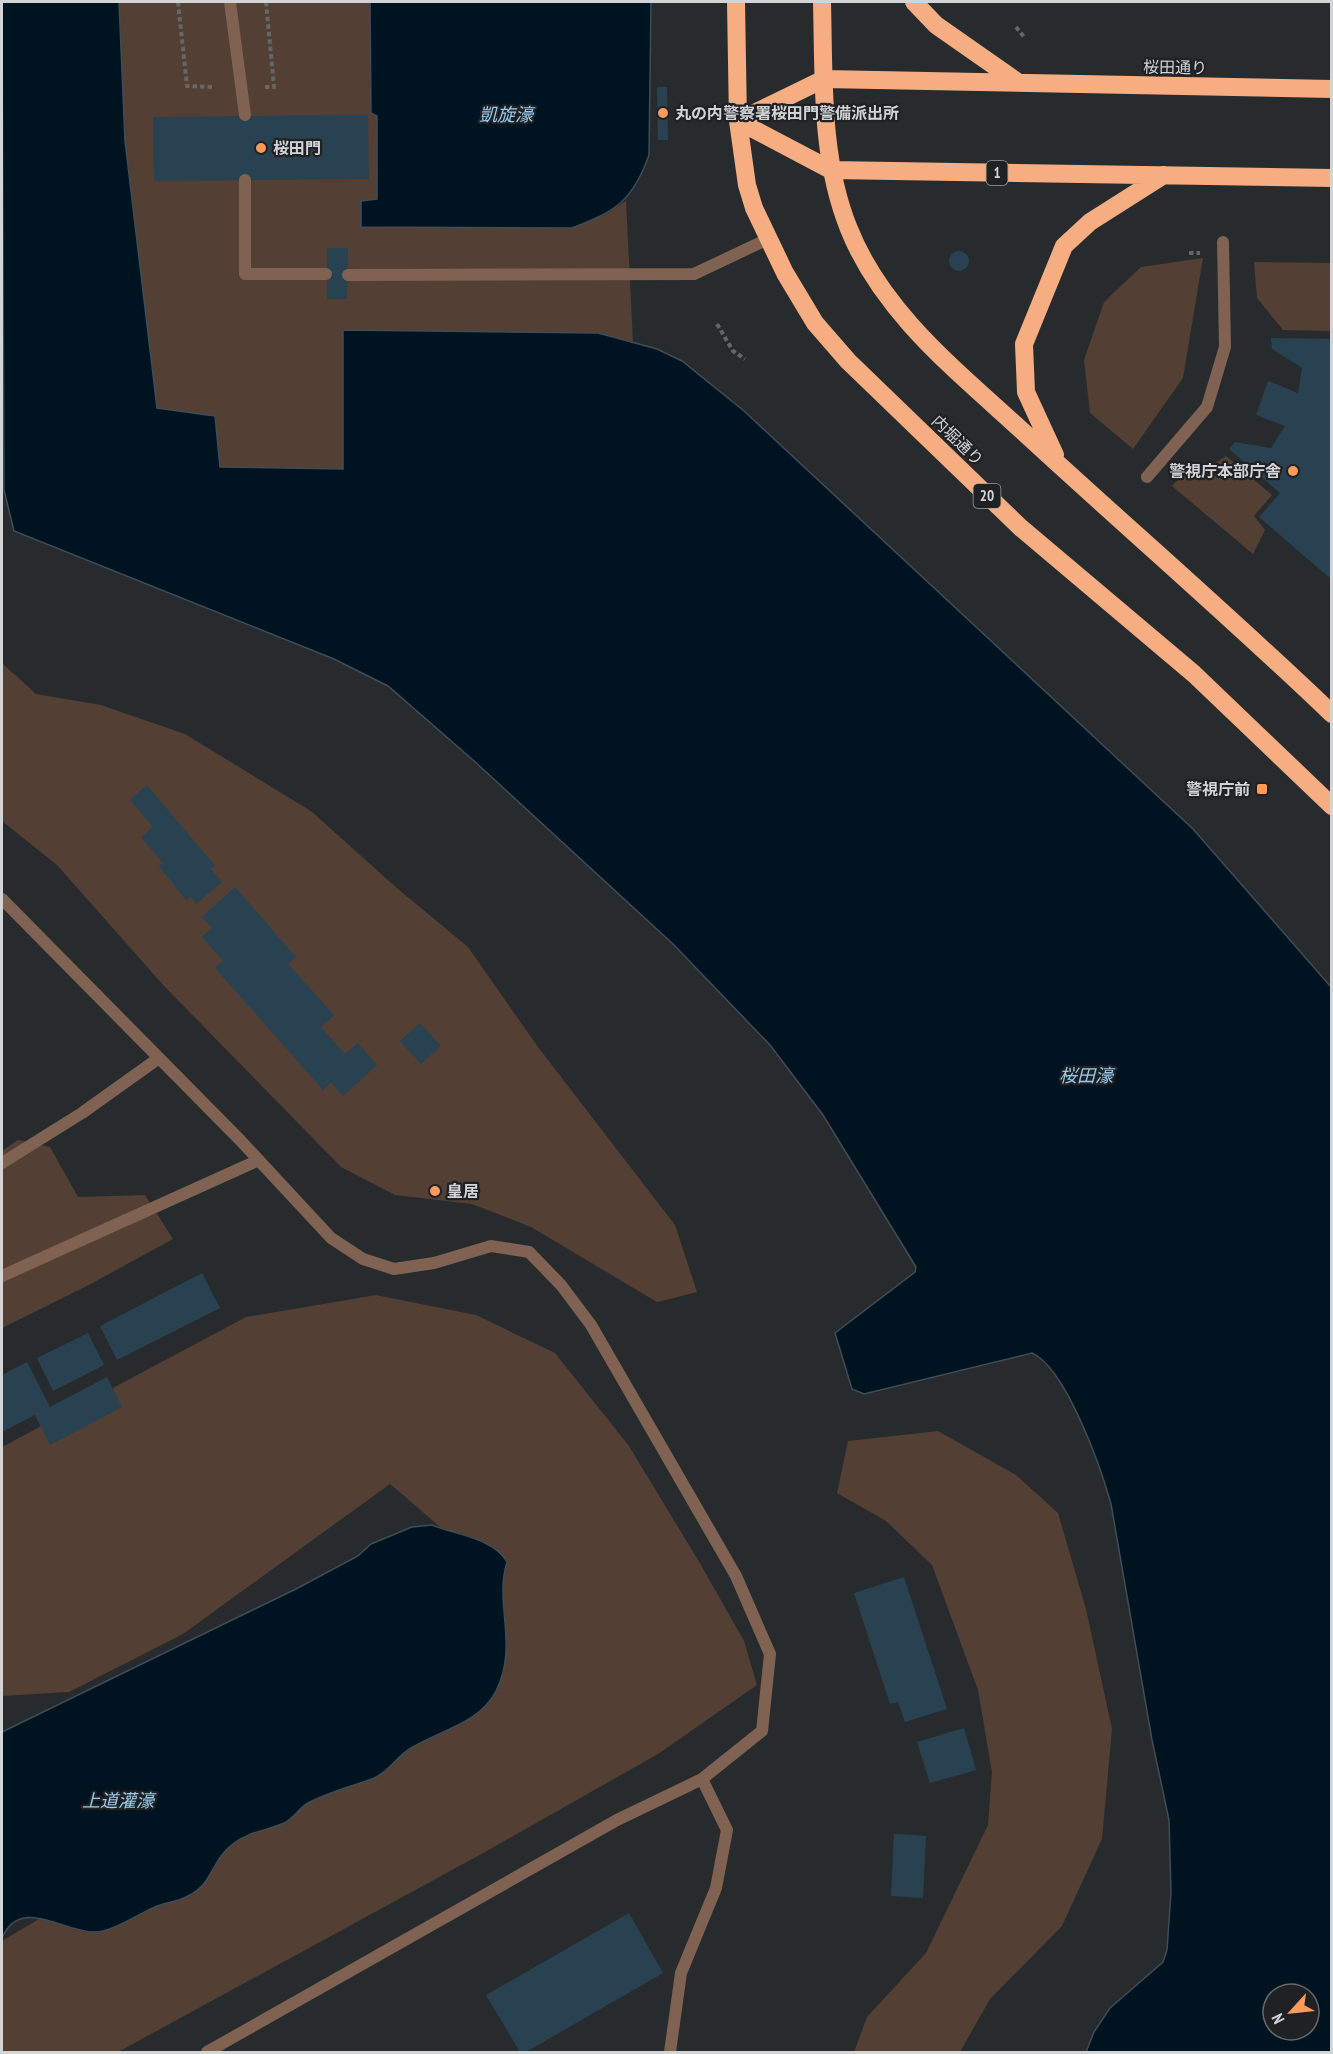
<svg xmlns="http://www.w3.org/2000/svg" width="1333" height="2054" viewBox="0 0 1333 2054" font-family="'PT Sans Narrow','Noto Sans JP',sans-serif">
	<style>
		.green { fill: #533f33 }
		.water { fill: #001321; stroke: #3f4d57; stroke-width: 1.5; fill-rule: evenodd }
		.building { fill: #284252 }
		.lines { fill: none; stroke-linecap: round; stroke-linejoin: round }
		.path { stroke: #646769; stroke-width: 4; stroke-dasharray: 4.5 3; stroke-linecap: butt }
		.lane { stroke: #7f6251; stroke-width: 12 }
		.street { stroke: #7f6251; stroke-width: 12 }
		.highway { stroke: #f5ad81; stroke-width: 18 }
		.poi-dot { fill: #ff9b5a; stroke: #1f2123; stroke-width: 2 }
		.labels { text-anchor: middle; stroke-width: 4.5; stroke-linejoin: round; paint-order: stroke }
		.shield { fill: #1f2123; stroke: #9c9ea0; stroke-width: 1.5 }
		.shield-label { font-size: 15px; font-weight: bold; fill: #d2d4d6 }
		.street-label { font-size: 16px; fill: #d2d4d6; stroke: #1f2123 }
		.poi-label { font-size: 16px; font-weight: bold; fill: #d2d4d6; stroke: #1f2123; text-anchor: start }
		.water-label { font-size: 18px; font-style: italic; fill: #97cbed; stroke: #1f2123 }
	</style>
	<rect width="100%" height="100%" fill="#282b2d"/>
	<path class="green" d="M119 2H370L377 116V200L361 201 603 216 626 201 633 342 598 333 343 330V469L219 467 215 416 157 408 125 141Z
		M1203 258 1183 378 1133 449 1090 413 1084 360 1104 302 1141 267Z
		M1254 262 1331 263V331L1283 330 1257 298Z
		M1226 456 1272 495 1254 516 1265 530 1253 554 1172 486 1186 471 1211 466Z
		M2 663 36 694 101 705 185 734 311 811 398 889 468 947 538 1047 675 1225 697 1292 657 1302 531 1227 472 1204 395 1195 341 1167 164 986 57 865 2 821Z
		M18 1140 50 1147 78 1197 145 1195 173 1239 87 1286 2 1328V1151Z
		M376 1295 476 1315 555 1353 629 1446 701 1565 744 1641 757 1685 658 1754 485 1852 118 2052H2V1941L115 1874 466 1549 390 1484 183 1634 69 1692 2 1696V1447L246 1317Z
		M938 1431 1016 1475 1058 1513 1086 1609 1112 1729 1102 1839 1062 1926 990 1999 960 2052H854L867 2017 926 1953 988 1825 992 1772 978 1690 932 1565 886 1521 837 1493 848 1441Z"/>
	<path class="water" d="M2 2H119L125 141 157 408 215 416 220 467 343 469V330L598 333 657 349 682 361 744 411 1193 829 1331 987V2052H1086L1094 2032 1110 2008 1163 1962 1167 1950 1171 1892 1169 1820 1152 1740 1111 1504C1101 1468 1066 1368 1032 1353L864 1394 852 1389 835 1333 915 1272 916 1267 823 1115 770 1045 673 944 473 760 388 686 334 659 14 531 4 490ZM1273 1994H1309V2030H1273Z
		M370 2H651L649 155C633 200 617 211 572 228L361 227V201L377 199V116L371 113Z
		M432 1525C456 1535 494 1538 507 1562 494 1603 519 1646 496 1691 479 1724 440 1730 411 1748 397 1756 388 1773 372 1779 350 1787 329 1792 308 1803 299 1808 294 1818 284 1823 267 1831 250 1831 234 1843 207 1863 216 1887 179 1900 172 1902 165 1903 157 1906 140 1913 112 1932 95 1932 65 1933 20 1895 2 1938V1732L296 1589 358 1556 371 1544 412 1527Z"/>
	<path class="building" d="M657 87H667L668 140H658Z
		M368 115 369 179 154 181 153 117Z
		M327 248H348L347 299H327Z
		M949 261a10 10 0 1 1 20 0a10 10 0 1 1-20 0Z
		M1271 338 1332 339V580L1259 517 1280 493 1229 449 1235 442 1271 448 1285 426 1256 415 1268 381 1298 393 1302 368 1272 349Z
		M147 785 215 866 211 869 222 882 196 904 191 897 186 900 159 866 163 863 141 837 153 827 130 800Z
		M235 887 296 957 288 964 334 1015 321 1027 345 1054 358 1043 377 1065 343 1096 331 1082 323 1090 215 968 223 961 202 937 212 928 202 917Z
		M420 1023 441 1046 421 1064 400 1041Z
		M202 1273 220 1308 117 1360 100 1326Z
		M88 1333 104 1365 53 1391 37 1358Z
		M27 1362 50 1407 107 1377 122 1407 50 1445 35 1415 2 1432V1375Z
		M904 1577 947 1709 905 1722 898 1702 890 1704 854 1593Z
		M964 1728 976 1770 930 1783 917 1742Z
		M894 1834 926 1836 923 1898 891 1896Z
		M629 1913 663 1973 526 2052H520L486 1995Z"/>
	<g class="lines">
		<path class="path" d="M178 2 187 86 215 87
			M1016 27 1024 37
			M265 87H274L266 2
			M1189 253H1200
			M717 324 733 351 745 359"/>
		<path class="lane" d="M230 2 245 115
			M245 180V274H326
			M348 275 694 274 768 239
			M2 899 240 1140 331 1238 363 1259 394 1269 434 1263 491 1246 529 1252 561 1285 591 1325 736 1576 770 1654 762 1731 702 1779 617 1820 207 2052
			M2 1163 82 1113 159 1058
			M2 1276 259 1160
			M670 2052 681 1973 716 1888 727 1830 702 1779"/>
		<path class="street" d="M1147 477 1207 407 1225 347 1223 242"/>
		<path class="highway" d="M736 2 738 121 747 185 754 208 785 273 815 323 848 361 1021 528 1194 674 1332 806
			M822 2C824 77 820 158 849 229 884 317 965 377 1032 440 1132 532 1234 620 1332 714
			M914 2 936 25 1019 83
			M738 121 831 170 1332 178
			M738 121 824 79 1332 89
			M1055 455 1026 392 1024 344 1064 246 1090 222 1164 175"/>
	</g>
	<g class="poi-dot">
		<circle cx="663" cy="113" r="6"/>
		<circle cx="261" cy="148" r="6"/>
		<circle cx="1293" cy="471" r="6"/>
		<rect x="1256" y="783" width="12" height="12" rx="3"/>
		<circle cx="435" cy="1191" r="6"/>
	</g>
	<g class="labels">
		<g class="shield">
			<rect x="986.5" y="161" width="21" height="24" rx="4.5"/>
			<rect x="973.5" y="484" width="27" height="24" rx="4.5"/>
		</g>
		<g class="shield-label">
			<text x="997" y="178">1</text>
			<text x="987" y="501">20</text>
		</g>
		<g class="street-label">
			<text transform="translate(1175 67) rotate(1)" y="6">桜田通り</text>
			<text transform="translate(958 440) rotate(44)" y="6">内堀通り</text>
		</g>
		<g class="poi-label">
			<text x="675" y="119">丸の内警察署桜田門警備派出所</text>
			<text x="273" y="154">桜田門</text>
			<text x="1281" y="477" text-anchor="end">警視庁本部庁舎</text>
			<text x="1250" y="795" text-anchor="end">警視庁前</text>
			<text x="447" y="1197">皇居</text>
		</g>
		<g class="water-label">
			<text x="506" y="121">凱旋濠</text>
			<text x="1086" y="1082">桜田濠</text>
			<text x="118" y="1807">上道灌濠</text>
		</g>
	</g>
	<rect width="1333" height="2054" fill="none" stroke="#d2d4d6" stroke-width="6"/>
	<g transform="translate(1291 2012) rotate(243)"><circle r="28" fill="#1f2123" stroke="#67696b" stroke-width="1.5"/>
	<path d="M0-4.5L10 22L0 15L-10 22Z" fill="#ff9b5a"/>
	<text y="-9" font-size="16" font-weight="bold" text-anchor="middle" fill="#d2d4d6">N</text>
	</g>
</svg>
